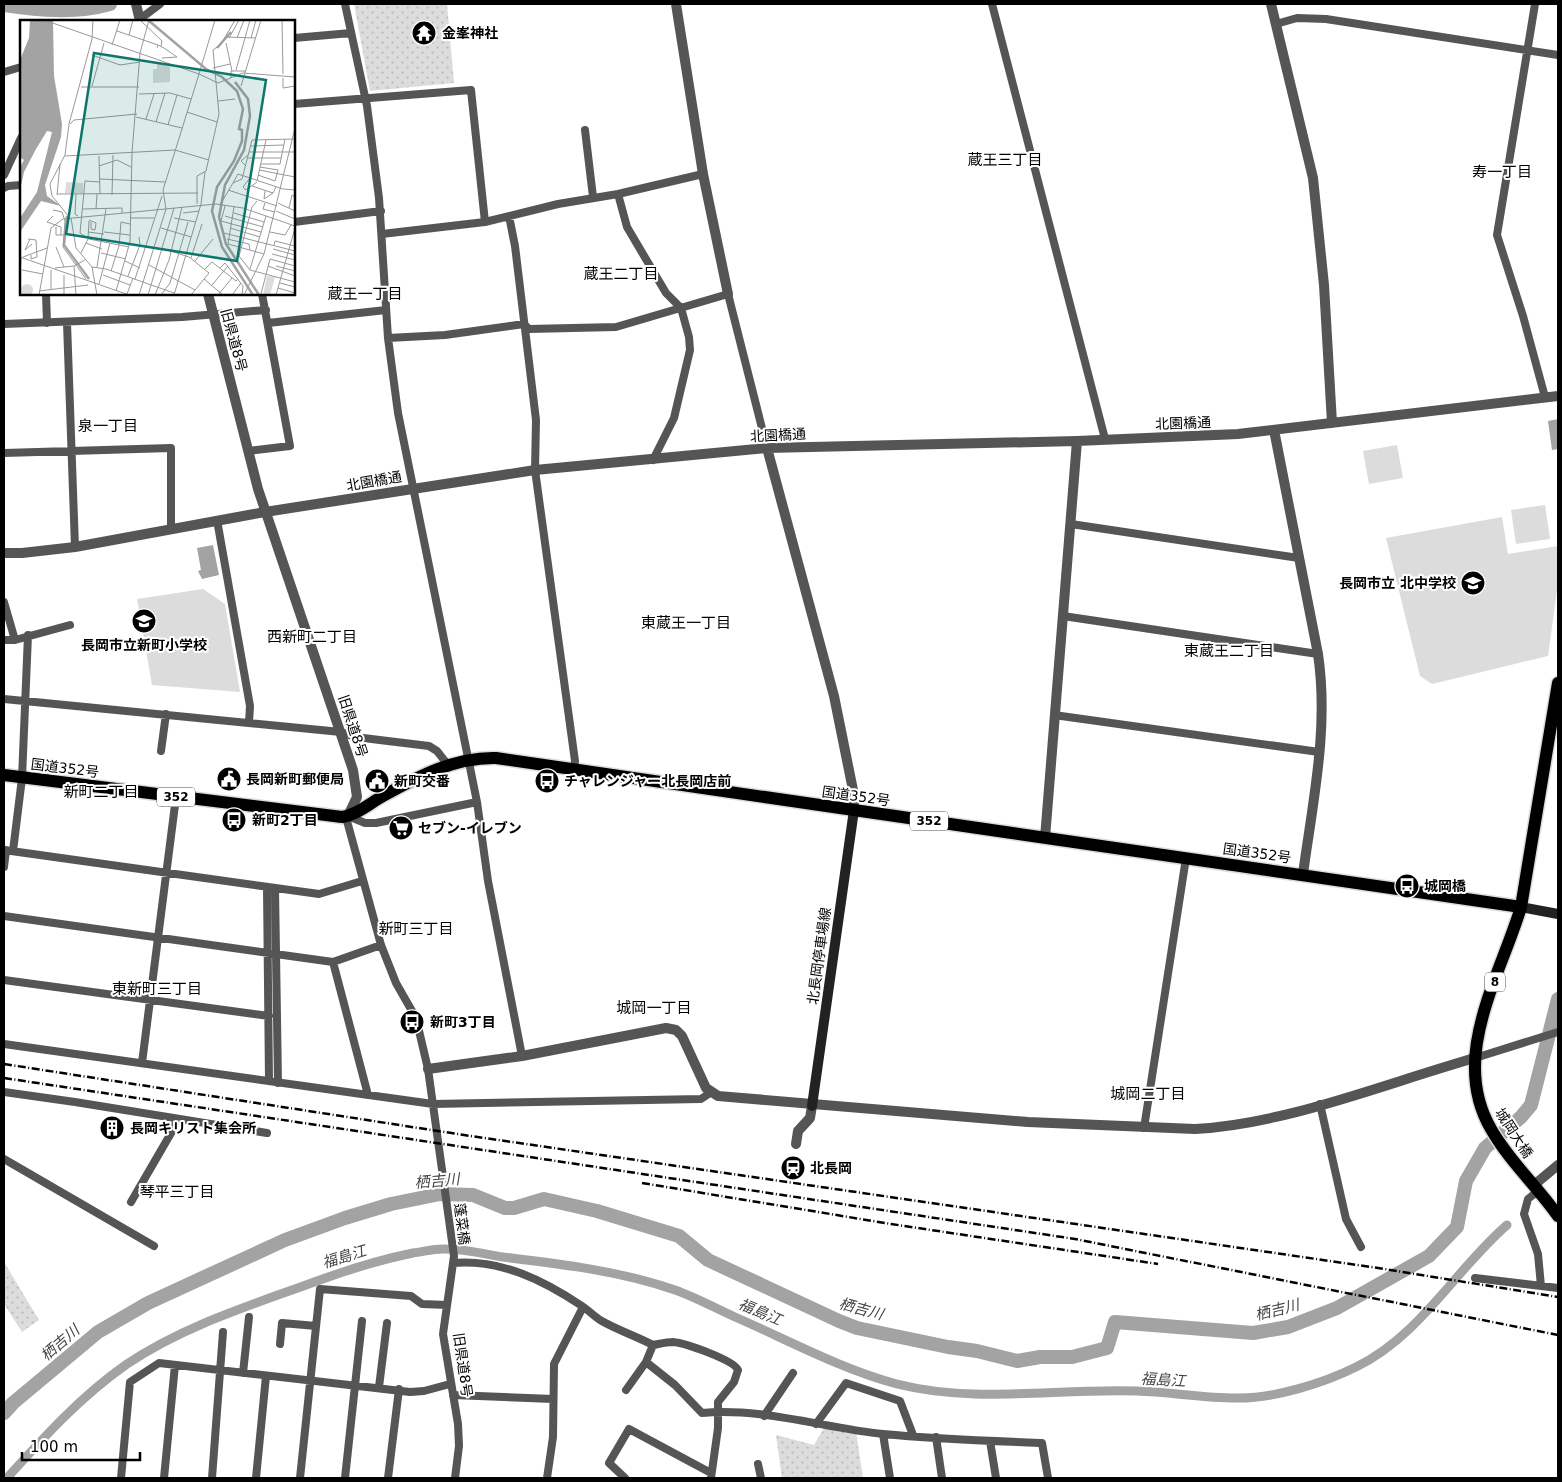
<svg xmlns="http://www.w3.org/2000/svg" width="1562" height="1482" viewBox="0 0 1562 1482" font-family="'DejaVu Sans','Noto Sans JP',sans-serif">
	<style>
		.park { fill: url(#park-dots) }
		.garden { fill: #dcdcdc }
		.water { fill: #a3a3a3 }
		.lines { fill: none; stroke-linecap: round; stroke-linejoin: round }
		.canal { stroke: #a3a3a3; stroke-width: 9 }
		.river { stroke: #a3a3a3; stroke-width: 14 }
		.primary-casing { stroke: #dbdbdb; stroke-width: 15 }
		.trunk-casing { stroke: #dbdbdb; stroke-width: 15 }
		.minor { stroke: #555; stroke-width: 8 }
		.tertiary { stroke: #555; stroke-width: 10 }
		.secondary { stroke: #222; stroke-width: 10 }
		.primary { stroke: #000; stroke-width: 12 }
		.trunk { stroke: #000; stroke-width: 12 }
		.rail { stroke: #000; stroke-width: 2.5; stroke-dasharray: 8 2.5 1 2.5; stroke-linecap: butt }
		.labels { text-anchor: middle; stroke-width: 4; stroke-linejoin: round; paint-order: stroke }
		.shield { fill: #fff; stroke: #4c4c4c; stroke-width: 1 }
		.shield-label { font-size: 12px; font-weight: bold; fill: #000 }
		.poi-label { font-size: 14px; font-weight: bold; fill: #000; stroke: #fff; text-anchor: start }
		.street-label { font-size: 14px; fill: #000; stroke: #fff }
		.neighbourhood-label { font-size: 15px; fill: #000; stroke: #fff }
		.water-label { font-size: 15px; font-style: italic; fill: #444; stroke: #fff }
		.inset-river { fill: none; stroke: #a3a3a3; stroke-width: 2.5 }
		.inset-road { fill: none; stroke: #999; stroke-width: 1 }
		.view { fill: #0f766e; fill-opacity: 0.15; stroke: #0f766e; stroke-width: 2.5 }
		.inset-edge { fill: none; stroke: #000; stroke-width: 2.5 }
	</style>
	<defs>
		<pattern id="park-dots" width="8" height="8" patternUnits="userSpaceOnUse" patternTransform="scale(1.25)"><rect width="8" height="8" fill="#dcdcdc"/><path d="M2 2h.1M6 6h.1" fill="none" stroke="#bbb" stroke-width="1.8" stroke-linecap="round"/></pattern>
	</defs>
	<rect width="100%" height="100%" fill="#fff"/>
	<path class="park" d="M354 4H447L454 83 370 91Z
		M4 1262 39 1320 22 1332 4 1304Z
		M824 1428 856 1432 863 1478H782L776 1435 814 1445Z"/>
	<path class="garden" d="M1397 445 1403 478 1369 484 1363 451Z
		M1545 505 1550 539 1516 544 1511 510Z
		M1502 517 1508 554 1558 546V583L1548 656 1432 684 1420 676 1386 538Z
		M203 589 225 604 240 692 152 685 137 599Z"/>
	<path class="water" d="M1558 419V449L1552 450 1548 421Z
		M213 545 219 575 202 579 198 571 201 570 197 548Z"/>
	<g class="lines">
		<path class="canal" d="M7 1478C44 1437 81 1396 127 1364 185 1325 252 1305 317 1281 350 1269 378 1260 413 1253 423 1252 435 1248 446 1249 465 1249 484 1254 503 1257 561 1264 620 1271 675 1290 695 1297 715 1308 735 1317 788 1340 841 1369 897 1384 976 1404 1056 1388 1137 1391 1170 1392 1203 1398 1236 1398 1273 1399 1324 1383 1356 1367 1420 1336 1455 1270 1507 1225"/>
		<path class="river" d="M4 5C39 10 75 14 110 4
			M4 1413 13 1403 98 1332 148 1303 285 1240 345 1218 391 1204 440 1194 473 1195 505 1208H514L544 1199 597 1211 679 1236 708 1260 839 1321 857 1328 948 1347 977 1351 1017 1361 1040 1357H1072L1107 1348 1115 1322 1253 1333 1288 1327 1337 1308 1429 1256 1457 1227 1466 1181 1485 1148 1521 1117 1531 1105 1558 999"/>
		<defs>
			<path id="primary" d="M1521 907C1500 977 1449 1057 1491 1129 1509 1161 1537 1186 1558 1216"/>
			<path id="trunk" d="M4 775 342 817C357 815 370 803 383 796 419 776 455 757 496 758L1521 907 1558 683"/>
		</defs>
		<use href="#primary" class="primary-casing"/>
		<use href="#trunk" class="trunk-casing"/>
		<path class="minor" d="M345 4 367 106 379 198 388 338 398 413 477 802 488 881 522 1056
			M992 4 1105 439
			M1535 4 1497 235 1523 316 1545 397
			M140 19 160 4
			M1276 24 1297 18 1326 19 1558 55
			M294 38 351 33
			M4 72 21 67
			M294 104 471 90 485 222
			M585 130 593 197
			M4 175 21 138
			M4 188 8 186 21 185
			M618 194 627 227 666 293 681 308 689 337 690 350 674 418 653 460
			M509 216 515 246 536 420 535 470 575 761 574 771
			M294 222 381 211
			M382 234 485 222 558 204 618 194 703 174
			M46 294 47 323
			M67 323 75 547
			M268 323 386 310
			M4 324 182 317 266 310
			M388 338 445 335 524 324 529 329 616 327 728 294 767 448
			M248 451 290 446 262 294
			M4 453 171 448V530
			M217 520 250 706 249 723
			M1071 524 1299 558
			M4 602 15 640
			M1063 616 1318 654
			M4 640H15L70 625
			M4 699 341 732 355 737 429 746 437 751 448 765
			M1054 715 1319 752
			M161 751 166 714
			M4 850 319 894 362 881
			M13 851 22 778 28 635
			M4 867 6 850
			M267 888 269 1081
			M275 888 278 1083
			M4 916 333 962 381 945
			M333 962 368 1095
			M4 980 269 1016
			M4 1044 433 1104 701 1099 710 1093
			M1475 1058 1558 1032
			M142 1063 176 797
			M4 1092 75 1102 267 1133
			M1320 1104 1346 1219 1361 1247
			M1144 1128 1186 858
			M4 1159 154 1246
			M1539 1190 1528 1199 1524 1214 1538 1254 1541 1286
			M131 1202 174 1128 177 1119
			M453 1263C501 1259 543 1280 582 1306 588 1310 594 1316 600 1320 617 1330 636 1336 653 1345L646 1362 675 1385 702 1413C760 1407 825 1428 883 1434 935 1439 989 1441 1042 1443L1048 1478
			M1475 1278 1558 1288
			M280 1344 282 1323 316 1326
			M653 1345C659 1344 666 1342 673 1342 685 1343 734 1360 738 1370L734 1382 718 1402V1428L711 1478
			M243 1373 249 1317
			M379 1387 387 1323
			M626 1390 646 1362
			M453 1395 553 1399
			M764 1416 793 1373
			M816 1424 846 1383 900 1401 913 1435
			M883 1434 890 1478
			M936 1437 942 1478
			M990 1441 996 1478
			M758 1464 761 1478
			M121 1478 130 1382 159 1363 410 1392 424 1391 450 1384
			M164 1478 175 1365
			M212 1478 223 1332
			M256 1478 266 1376
			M300 1478 320 1289 411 1296 422 1304 447 1305
			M345 1478 362 1321
			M388 1478 399 1389
			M455 1478 459 1446 458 1424 443 1334 454 1256 428 1069 416 1018 396 983 381 945 347 821 348 816 365 823H376L477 802
			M547 1478 553 1437 554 1364 583 1307
			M625 1478 609 1463 629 1429 711 1473"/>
		<path class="tertiary" d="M136 4 140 21
			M676 4 703 174 728 294
			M1271 4 1313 178 1324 285 1332 423
			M208 294 258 489 353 770 357 797 348 816
			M1274 430 1318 654C1329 728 1313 800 1303 874
			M767 448 834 696 854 795V810
			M4 553H22L75 547 265 512 535 470 767 448 1077 441 1238 434 1558 396
			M1045 838 1077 441
			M428 1069 522 1056 666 1028 676 1030 682 1036 706 1088 718 1096 1028 1122 1195 1129C1287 1124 1386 1083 1475 1058
			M796 1144 798 1131 810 1118 812 1106
			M1534 1185 1558 1165"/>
		<path class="secondary" d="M1521 907 1558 914
			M812 1106 854 810"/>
		<use href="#primary" class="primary"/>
		<use href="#trunk" class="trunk"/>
		<path class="rail" d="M4 1064 464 1135 1378 1268 1558 1297
			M4 1078 1075 1239 1558 1335
			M642 1183 891 1224 1158 1264"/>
	</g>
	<defs>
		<symbol id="temple-disc" viewBox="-11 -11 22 22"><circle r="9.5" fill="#000" stroke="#fff"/><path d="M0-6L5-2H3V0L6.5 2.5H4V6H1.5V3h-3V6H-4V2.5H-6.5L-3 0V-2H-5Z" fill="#fff"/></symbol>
		<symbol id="school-disc" viewBox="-11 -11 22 22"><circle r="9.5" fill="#000" stroke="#fff"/><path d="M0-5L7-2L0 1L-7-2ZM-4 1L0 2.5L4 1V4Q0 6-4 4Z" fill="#fff"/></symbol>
		<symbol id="civic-disc" viewBox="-11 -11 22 22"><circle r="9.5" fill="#000" stroke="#fff"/><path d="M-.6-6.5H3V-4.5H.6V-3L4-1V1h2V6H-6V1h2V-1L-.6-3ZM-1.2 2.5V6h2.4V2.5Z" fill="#fff"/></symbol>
		<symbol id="bus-disc" viewBox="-11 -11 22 22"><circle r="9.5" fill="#000" stroke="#fff"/><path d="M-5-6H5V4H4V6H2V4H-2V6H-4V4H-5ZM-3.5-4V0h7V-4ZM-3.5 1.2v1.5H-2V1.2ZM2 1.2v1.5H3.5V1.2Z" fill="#fff"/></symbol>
		<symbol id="supermarket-disc" viewBox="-11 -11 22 22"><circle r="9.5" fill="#000" stroke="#fff"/><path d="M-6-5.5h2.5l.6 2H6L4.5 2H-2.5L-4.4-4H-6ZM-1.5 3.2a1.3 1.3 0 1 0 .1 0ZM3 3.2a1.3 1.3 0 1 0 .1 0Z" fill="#fff"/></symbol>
		<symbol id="building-disc" viewBox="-11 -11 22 22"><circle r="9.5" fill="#000" stroke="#fff"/><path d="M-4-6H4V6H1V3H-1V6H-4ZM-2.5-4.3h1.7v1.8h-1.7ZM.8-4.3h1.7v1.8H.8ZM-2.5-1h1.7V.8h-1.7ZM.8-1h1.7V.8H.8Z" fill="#fff"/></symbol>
		<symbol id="station-disc" viewBox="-11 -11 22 22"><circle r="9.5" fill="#000" stroke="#fff"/><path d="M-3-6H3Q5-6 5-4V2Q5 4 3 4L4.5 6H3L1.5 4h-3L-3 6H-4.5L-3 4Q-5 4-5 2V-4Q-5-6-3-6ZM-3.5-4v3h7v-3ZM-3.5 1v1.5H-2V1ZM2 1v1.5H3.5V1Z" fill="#fff"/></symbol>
	</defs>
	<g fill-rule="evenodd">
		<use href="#temple-disc" x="410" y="19" width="28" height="28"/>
		<use href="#school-disc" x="1459" y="569" width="28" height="28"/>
		<use href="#school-disc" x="130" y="607" width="28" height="28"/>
		<use href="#civic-disc" x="215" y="765" width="28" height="28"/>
		<use href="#civic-disc" x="363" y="767" width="28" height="28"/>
		<use href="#bus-disc" x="533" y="767" width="28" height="28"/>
		<use href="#bus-disc" x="220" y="806" width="28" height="28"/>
		<use href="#supermarket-disc" x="387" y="814" width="28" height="28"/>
		<use href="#bus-disc" x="1393" y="872" width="28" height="28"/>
		<use href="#bus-disc" x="398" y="1008" width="28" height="28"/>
		<use href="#building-disc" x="98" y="1114" width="28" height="28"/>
		<use href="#station-disc" x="779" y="1154" width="28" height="28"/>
	</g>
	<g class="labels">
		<g class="shield">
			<rect x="157" y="787.5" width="38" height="19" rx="4"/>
			<rect x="910" y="811.5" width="38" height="19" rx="4"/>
			<rect x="1485" y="972.5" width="20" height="19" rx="4"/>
		</g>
		<g class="shield-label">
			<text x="176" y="801">352</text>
			<text x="929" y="825">352</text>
			<text x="1495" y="986">8</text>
		</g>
		<g class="poi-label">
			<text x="442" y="38">金峯神社</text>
			<text x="1456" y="588" text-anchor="end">長岡市立 北中学校</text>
			<text x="144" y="650" text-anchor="middle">長岡市立新町小学校</text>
			<text x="246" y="784">長岡新町郵便局</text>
			<text x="394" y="786">新町交番</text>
			<text x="564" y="786">チャレンジャー北長岡店前</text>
			<text x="252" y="825">新町2丁目</text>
			<text x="418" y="833">セブン-イレブン</text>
			<text x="1424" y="891">城岡橋</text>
			<text x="430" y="1027">新町3丁目</text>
			<text x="130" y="1133">長岡キリスト集会所</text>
			<text x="810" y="1173">北長岡</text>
		</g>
		<g class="street-label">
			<text transform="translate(234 340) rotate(75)" y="5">旧県道8号</text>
			<text transform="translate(1183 423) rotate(-2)" y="5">北園橋通</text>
			<text transform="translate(778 435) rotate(-3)" y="5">北園橋通</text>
			<text transform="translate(374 481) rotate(-10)" y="5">北園橋通</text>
			<text transform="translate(353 726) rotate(72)" y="5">旧県道8号</text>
			<text transform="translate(65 768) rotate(7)" y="5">国道352号</text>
			<text transform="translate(856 796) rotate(8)" y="5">国道352号</text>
			<text transform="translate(1257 853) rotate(8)" y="5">国道352号</text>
			<text transform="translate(819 956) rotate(-82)" y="5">北長岡停車場線</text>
			<text transform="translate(1514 1133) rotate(57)" y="5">城岡大橋</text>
			<text transform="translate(462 1224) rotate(83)" y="5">蓬菜橋</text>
			<text transform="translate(463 1365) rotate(82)" y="5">旧県道8号</text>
		</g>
		<g class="neighbourhood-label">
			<text x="1005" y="165">蔵王三丁目</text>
			<text x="1502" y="177">寿一丁目</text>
			<text x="621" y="279">蔵王二丁目</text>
			<text x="365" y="299">蔵王一丁目</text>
			<text x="108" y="431">泉一丁目</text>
			<text x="686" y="628">東蔵王一丁目</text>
			<text x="312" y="642">西新町二丁目</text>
			<text x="1229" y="656">東蔵王二丁目</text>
			<text x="101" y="797">新町二丁目</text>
			<text x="416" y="934">新町三丁目</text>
			<text x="157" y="994">東新町三丁目</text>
			<text x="654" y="1013">城岡一丁目</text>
			<text x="1148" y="1099">城岡二丁目</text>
			<text x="177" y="1197">琴平三丁目</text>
		</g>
		<g class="water-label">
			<text transform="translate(437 1181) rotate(-5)" y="5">栖吉川</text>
			<text transform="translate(344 1257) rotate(-17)" y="5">福島江</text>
			<text transform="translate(861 1309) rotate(15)" y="5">栖吉川</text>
			<text transform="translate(1277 1310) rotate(-14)" y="5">栖吉川</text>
			<text transform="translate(760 1312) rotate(23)" y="5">福島江</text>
			<text transform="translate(60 1343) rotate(-41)" y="5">栖吉川</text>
			<text transform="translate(1163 1380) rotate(3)" y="5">福島江</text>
		</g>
	</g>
	<g transform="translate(20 20)">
		<rect width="275" height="275" fill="#fff"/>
		<path d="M46 162 63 163V173H45Z" fill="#dcdcdc"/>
		<path d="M137 43 150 47V62L133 63V49H137ZM247 256 255 257 250 275H243ZM1 270a6 6 0 1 1 12 0a6 6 0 1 1-12 0Z" fill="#dcdcdc"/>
		<path d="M10 0H33L34 56 42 104 41 117 25 165 27 176 41 186 21 181 0 212V198L17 172 32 112 27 111 16 129 4 152 0 170V147L4 140 0 137V40L9 18Z" fill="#a3a3a3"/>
		<path class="inset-river" d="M128 0 186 49 202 57 217 71 223 89 219 109 222 110V121L214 141 197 167 192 191 202 227 233 275M197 28 211 12M215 62 228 79 230 96 224 130 205 165 199 197 206 224 239 275M47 196 44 225 69 259"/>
		<path class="inset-road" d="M24 0 179 54 143 170 146 189 119 275M120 0 142 21 141 26M195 0 179 54 198 63 223 53 275 57M262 0 263 54M97 11 138 25M109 15 113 0M206 17 236 18M209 18 219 0M217 18 224 0M231 18 236 0M206 23 212 51M92 25 100 0M137 28 138 25 144 28 157 37M72 35 100 45 120 42M142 38 157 37M193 48 210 44M216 50 230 0M211 58V51H225M263 58V68L275 66M72 66 84 23M221 66 241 0M61 67H119M119 74 150 73 171 79M198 81 215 79M167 92 197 102M116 97 162 108M126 99 134 74M136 102 145 73M50 104 54 100 117 94M148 105 157 75M231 126 264 125M155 130 189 140M229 132H275M45 136 155 130M79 136 80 174M228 138H261M241 144H260L265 119M225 145 221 141 229 134M79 146 97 140 111 147M239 150 275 157M238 155 255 161 258 150 240 147M80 159 145 162M229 159 223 167 226 170 237 162M237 161 246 120M80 162 65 161 60 213 69 219 109 227M213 163 218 154 263 169 275 170M232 166 253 173 256 167M208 170 257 186M245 171 244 179 253 173M37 174 178 173M56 174 55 194 58 196M37 175 40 144M92 175 93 135M237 181 232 187 219 236 230 250 275 262M245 183 243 189 255 192M258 183 275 191M177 184V156L186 151 199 94 193 30 201 24 215 0M200 185 213 163 222 159 232 120 275 119M205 186 201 201 241 212M214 187 208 224 244 234M269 188 272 175 275 177M63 189 102 188V193M76 189 77 174M33 190 42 192 45 201 43 227 66 259M256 191 275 199M163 193 179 191M214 193 244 202M33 196 27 202 41 207V215M205 196 243 207M50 198 32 176 30 164 45 135 49 104 72 19 73 0M51 198 56 228 72 247 77 275M110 198H134M154 198 176 202M69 200 76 203 75 210 71 209V202M36 207V215H43M141 208 171 217M210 208 240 217M68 212 84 214M84 212 110 215M250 212 265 215 271 205M204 213 275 231M8 219 16 220 17 237 11 239V235M10 219 5 230 12 224M207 219 229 224 230 230M66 223 82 229M254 225 255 221 275 226M36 227 44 247M144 229 169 237 189 253 171 275M253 229 275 235M61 233 68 219 69 201M81 233 106 239M252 234 275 240M0 237 109 275M3 237 27 228M171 238 182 204M105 241 120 248M175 241 193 219M129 245 175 270M54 246 56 275M248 246 275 256M256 246 275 251M72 247 86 249 154 273M77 247 86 189M35 248 54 246 65 240M200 248 205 243 223 266 222 275M185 249 192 242 216 261 218 259M230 249 246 196M2 250 23 254M31 250V269M91 251 99 226 101 202 110 204M44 255V275M83 255 110 265M108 256 120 225 119 217M0 257 1 237M115 259 142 176M184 259 203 275M260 263 275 267M79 264 90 223M192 265 208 246M258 268 275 273M19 271 68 265M96 271 110 222 112 133 120 33 129 0M107 274 113 258M241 274 250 239 275 246M19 275 31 208 43 199 196 184 223 188 275 206M128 275 154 188M135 275 149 240 162 187M141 275 150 263 168 202M154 275 181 184 185 152M198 275 212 258M212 275 221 263M224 275 244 234 275 108M256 275 275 208"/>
		<path class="view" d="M74 33 246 60 217 241 46 214Z"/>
		<rect width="275" height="275" class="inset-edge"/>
	</g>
	<rect width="1562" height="1482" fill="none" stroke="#000000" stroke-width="10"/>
	<path d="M22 1452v8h118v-8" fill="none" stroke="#000000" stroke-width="2.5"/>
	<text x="30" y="1452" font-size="15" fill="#000000" stroke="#ffffff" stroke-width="4" paint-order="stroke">100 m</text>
</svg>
